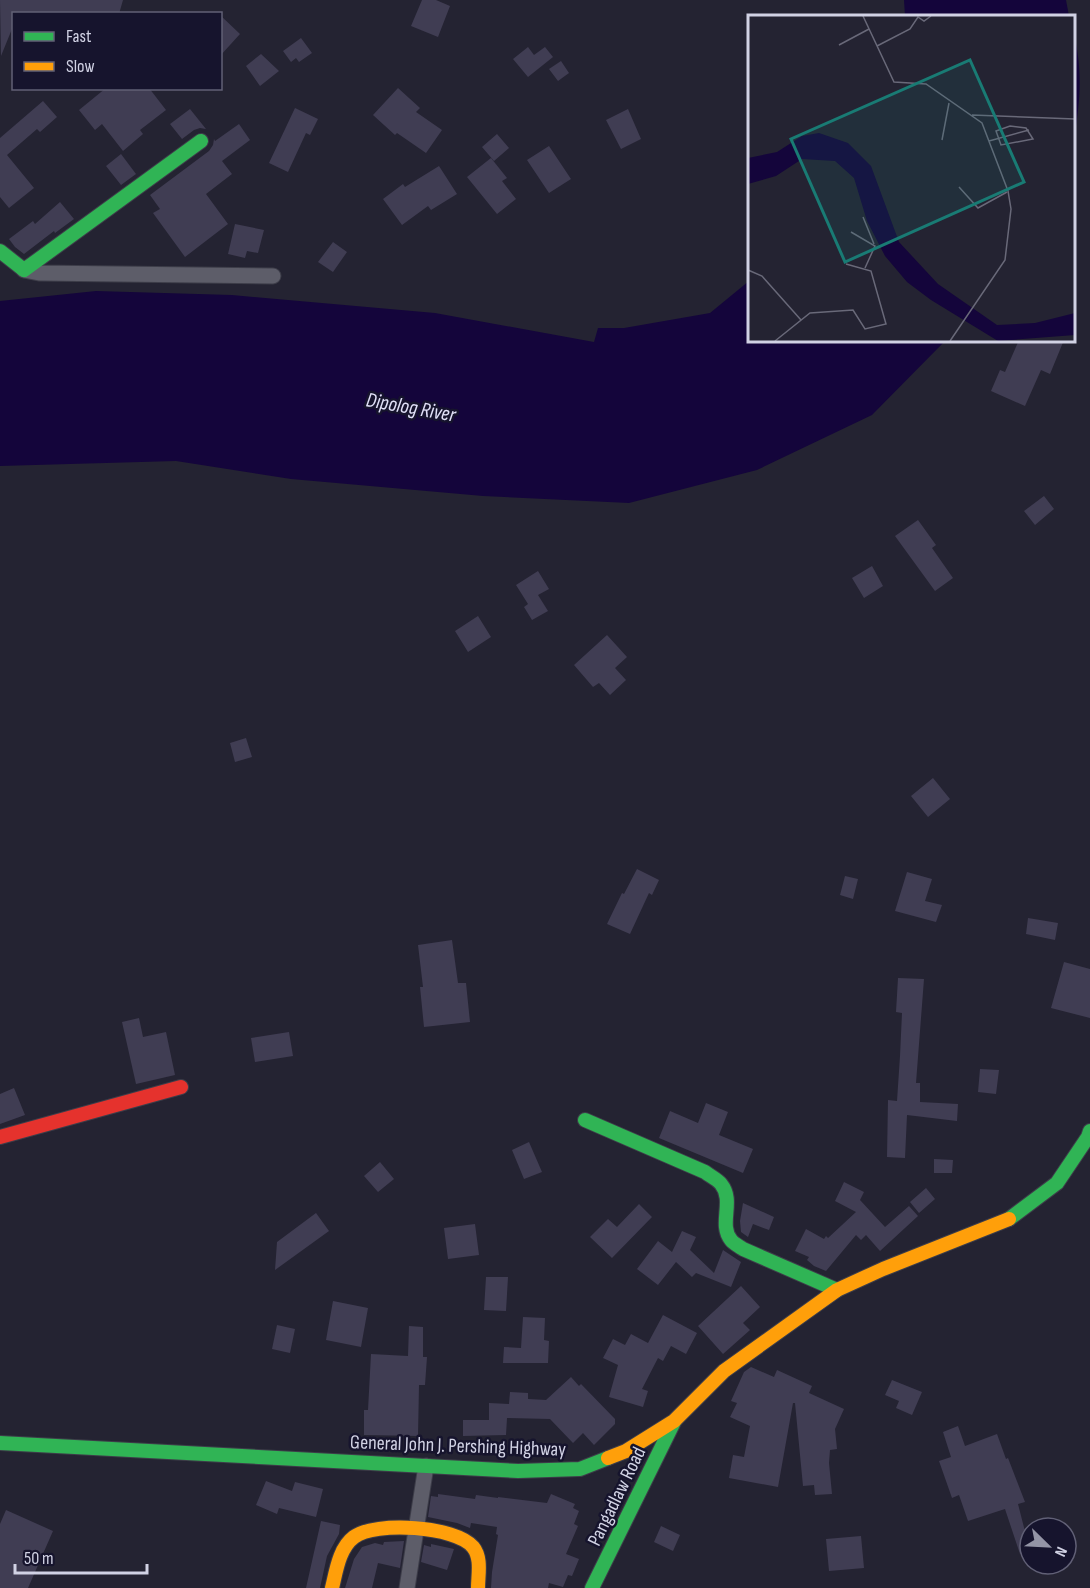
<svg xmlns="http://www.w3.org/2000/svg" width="1090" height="1588" viewBox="0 0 1090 1588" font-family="'Sofia Sans Condensed',sans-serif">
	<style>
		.water { fill: #14053b }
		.building { fill: #403d53 }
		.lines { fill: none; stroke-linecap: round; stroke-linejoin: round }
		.street-casing { stroke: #3d3d49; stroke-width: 17 }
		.fast-casing { stroke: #3d3d49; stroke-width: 16 }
		.slow-casing { stroke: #3d3d49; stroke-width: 16 }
		.jam-casing { stroke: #3d3d49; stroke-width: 16 }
		.street { stroke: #5d5d69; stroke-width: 15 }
		.fast { stroke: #30b455; stroke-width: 14 }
		.slow { stroke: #ff9f0a; stroke-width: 14 }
		.jam { stroke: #e5322d; stroke-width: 14 }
		.labels { text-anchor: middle; stroke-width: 5; stroke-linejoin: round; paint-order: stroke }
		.street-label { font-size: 20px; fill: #d1d2e4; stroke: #16142d }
		.water-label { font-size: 21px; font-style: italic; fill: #e1e1f8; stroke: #16142d }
		.inset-road { fill: none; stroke: #696979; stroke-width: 1.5 }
		.view { fill: #197b74; fill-opacity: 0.15; stroke: #197b74; stroke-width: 3 }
		.inset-edge { fill: none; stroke: #d1d2e4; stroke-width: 3 }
	</style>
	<rect width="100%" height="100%" fill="#242332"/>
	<path class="water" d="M904 0H1066L1069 16H905Z
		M1074 34C1083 73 1080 101 1074 140Z
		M749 281 750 340 945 341 872 415 757 470 629 503 483 496 291 479 176 461 0 466V301L96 291 232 295 435 313 594 342 598 328H624L710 313Z"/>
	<path class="building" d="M0 0H123L119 14H14V24L1 56Z
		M422 0H436L450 6 438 37 411 26Z
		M220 15 240 34 220 56Z
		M301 38 312 53 299 62 296 58 291 62 283 51Z
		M528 47 534 55 545 47 553 57 528 77 513 59Z
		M261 54 279 71 260 86 246 66Z
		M561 61 569 73 558 81 549 69Z
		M106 88H149L166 110 140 130 143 134 123 151 102 124 95 130 79 110Z
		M398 88 420 108 416 112 442 130 426 153 397 133 395 135 373 115Z
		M43 101 57 117 40 132 37 129 7 155 34 188 9 208 0 197V138Z
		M295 108 318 119 310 135 306 133 288 172 269 163Z
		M190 109 206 129 200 128 194 130 182 139 170 124Z
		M628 109 641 139 621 149 606 120Z
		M239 124 250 140 222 161 232 174 206 194 228 224 185 257 153 213 160 209 150 195 209 151 213 145 214 139 215 141Z
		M497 134 509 148 494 161 482 147Z
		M549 146 571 179 549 193 527 160Z
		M121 154 136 174 121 185 106 166Z
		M491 158 507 178 502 181 516 199 497 214 467 177Z
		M439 166 457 194 431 210 428 206 402 225 383 199 403 184 405 187Z
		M60 202 74 219 55 233 54 231 24 254 15 247 9 239 33 221 35 224Z
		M235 224 264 230 258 253 247 251 245 258 228 254Z
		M333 242 347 252 333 272 318 262Z
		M1019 340H1064L1050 374 1041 370 1025 406 991 391 1000 370 1005 372Z
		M1044 496 1054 509 1035 525 1024 511Z
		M918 520 936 545 932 548 953 578 935 591 895 536Z
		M872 566 883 586 864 598 852 578Z
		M538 571 549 589 538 595 548 611 532 620 524 607 528 604 516 585Z
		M478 616 491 637 468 652 455 631Z
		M607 635 627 657 615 668 626 680 610 695 599 683 593 687 574 665Z
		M246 738 252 757 235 762 230 743Z
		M933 778 950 799 928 817 911 796Z
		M637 869 659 880 652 895 649 893 630 934 607 924 622 893 624 894Z
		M907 872 932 879 925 901 942 905 936 922 895 911Z
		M845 876 858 879 853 899 840 895Z
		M1028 918 1058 923 1055 940 1026 934Z
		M452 940 458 983H466L470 1022 424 1027 420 987H423L418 945Z
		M1064 962 1090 969V1018L1051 1008Z
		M898 978 924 979 916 1083H920V1102L958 1104 957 1121 907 1115 905 1158 887 1157 888 1100 897 1101 900 1056 902 1013 896 1012Z
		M139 1018 143 1037 166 1032 175 1075 136 1084 122 1022Z
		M289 1032 293 1056 255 1062 251 1038Z
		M980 1069 999 1070 996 1094 978 1092Z
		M14 1088 25 1115 0 1124V1094Z
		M706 1103 728 1112 719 1135 753 1149 743 1173 659 1138 670 1111 698 1123Z
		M529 1142 542 1172 524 1179 512 1150Z
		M934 1159 953 1160 952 1173H934Z
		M380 1162 394 1179 378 1192 364 1176Z
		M844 1182 864 1192 860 1200 885 1227 909 1206 918 1216 880 1251 866 1235 861 1240 856 1235 826 1271 814 1266 807 1260 809 1257 795 1251 806 1229 824 1239 826 1236 828 1238 856 1212 835 1201Z
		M926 1188 935 1199 919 1213 910 1202Z
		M743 1203 774 1217 769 1230 753 1224 748 1237 741 1232 740 1221Z
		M639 1204 652 1217 612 1258 590 1237 608 1219 617 1227Z
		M316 1213 329 1231 275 1270 277 1242Z
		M475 1224 479 1255 448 1259 444 1228Z
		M682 1231 696 1237 690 1250 714 1273 723 1250 741 1262 731 1287 696 1273 692 1277 676 1262 658 1285 637 1269 658 1241 672 1252Z
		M486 1277H508L506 1311 484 1310Z
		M741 1286 760 1307 743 1323 750 1330 723 1354 698 1326Z
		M333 1301 368 1308 361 1347 326 1340Z
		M663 1315 697 1333 686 1354 671 1346 663 1361 658 1358 642 1389 648 1391 643 1407 609 1397 618 1365 603 1358 613 1339 625 1345 631 1334 648 1343Z
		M523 1317 545 1318 544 1340 549 1341 548 1363H503L504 1347 521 1348Z
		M277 1325 295 1329 290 1353 272 1349Z
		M409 1326 423 1327V1357H427L425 1385H419L418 1436 364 1435V1410H368L371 1354 408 1356Z
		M751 1367 774 1377 777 1370 812 1386 809 1393 844 1409 835 1429 837 1449 830 1450 829 1463 832 1494 815 1495 814 1485 803 1486 795 1403H793L778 1487 729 1478 733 1455 744 1457 750 1426 730 1417 737 1403 731 1401 744 1372Z
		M571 1377 579 1386 581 1384 615 1419V1424L594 1445 583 1433 573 1443 550 1419 507 1418 506 1435 463 1436V1420H489V1403L509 1404 510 1392 528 1393V1399L546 1400Z
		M892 1380 922 1392 912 1415 896 1408 899 1401 885 1395Z
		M958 1426 965 1446 997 1434 1006 1459 1008 1458 1025 1502 1018 1504 1030 1551 1020 1554 1005 1509 968 1521 959 1495 952 1498 939 1461 951 1457 943 1432Z
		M266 1481 292 1491 295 1482 323 1489 316 1517 279 1508 277 1514 256 1505Z
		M438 1494 475 1499 476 1495 498 1498V1497L547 1503 551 1494 575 1504 573 1508 579 1511 574 1524 578 1526 566 1554 579 1559 572 1576 568 1575 563 1587 549 1583 548 1588H491L492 1572 498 1535 496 1534 497 1527 471 1523 470 1528 457 1523 428 1517 431 1496 438 1497Z
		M6 1510 53 1531 28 1588H0V1524Z
		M321 1521 340 1525 339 1534 327 1556 320 1588H306Z
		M661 1526 680 1535 673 1551 654 1542Z
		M861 1536 864 1568 829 1571 826 1539Z
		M404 1541 400 1568 378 1563 372 1588H345L354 1559 362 1547 375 1543 383 1545 384 1542Z
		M431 1544 454 1549 447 1570 421 1562 424 1545 431 1547Z"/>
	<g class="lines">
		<defs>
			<path id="street" d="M24 270 39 273 273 276
				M407 1588 426 1466"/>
			<path id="fast" d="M0 251 24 270 201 141
				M585 1120 705 1172C710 1176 717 1179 721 1184 735 1201 718 1224 731 1240 734 1244 739 1246 743 1249L837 1290
				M1009 1219 1057 1183 1088 1137 1090 1131
				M0 1443 518 1471 580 1469 608 1458
				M592 1588 674 1422"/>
			<path id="slow" d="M608 1458 626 1451 674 1421 724 1371 837 1290 883 1269 1009 1219
				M332 1588C336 1572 339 1548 354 1537 375 1521 456 1526 473 1547 482 1558 478 1575 478 1588"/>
			<path id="jam" d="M0 1137 181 1087"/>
		</defs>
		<use href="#street" class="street-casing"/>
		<use href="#fast" class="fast-casing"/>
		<use href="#slow" class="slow-casing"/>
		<use href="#jam" class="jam-casing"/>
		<use href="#street" class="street"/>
		<use href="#fast" class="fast"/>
		<use href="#slow" class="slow"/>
		<use href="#jam" class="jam"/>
	</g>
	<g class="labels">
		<g class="street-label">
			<text transform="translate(458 1445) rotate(2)" y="7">General John J. Pershing Highway</text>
			<text transform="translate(616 1496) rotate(-64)" y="7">Pangadlaw Road</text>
		</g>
		<g class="water-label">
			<text transform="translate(411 407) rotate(10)" y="7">Dipolog River</text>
		</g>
	</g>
	<g transform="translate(748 15)">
		<rect width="327" height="327" fill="#242332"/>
		<path d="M71 118 100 128 123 151 151 227 190 269 249 310 287 308 327 298V320L250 326 183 285 159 267 137 241 119 206 106 163 87 146 54 144 28 161 0 169V143L29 137 54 121Z" fill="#14053b"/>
		<path class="inset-road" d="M115 1 146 67 178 69 234 108 260 176 263 194 257 245 202 326M91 30 121 14M129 31 162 14 170 2 176 6 183 1M224 100 327 104M262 111 278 113 285 124 253 130 248 116ZM194 125 201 88M241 126 281 115M211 172 230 193 259 177M115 202 126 229M103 217 127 231 117 253M0 255 14 261 53 305M27 326 62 298 105 295 117 314 138 309 123 256 98 249"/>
		<path class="view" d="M222 45 276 167 97 247 43 124Z"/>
		<rect width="327" height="327" class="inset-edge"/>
	</g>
	<rect x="12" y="12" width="210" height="78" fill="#16142d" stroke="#616076" stroke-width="1.5"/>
	<rect x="24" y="32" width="30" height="9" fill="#30b455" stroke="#616076" stroke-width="1.5"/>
	<text x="66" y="42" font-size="18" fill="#d1d2e4">Fast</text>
	<rect x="24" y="62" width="30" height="9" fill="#ff9f0a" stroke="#616076" stroke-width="1.5"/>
	<text x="66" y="72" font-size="18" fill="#d1d2e4">Slow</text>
	<g transform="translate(1048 1546) rotate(114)"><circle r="28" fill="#16142d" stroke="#616076" stroke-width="1.5"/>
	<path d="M0-4.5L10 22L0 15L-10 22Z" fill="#9495a6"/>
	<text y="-9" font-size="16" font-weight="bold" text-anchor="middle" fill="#d1d2e4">N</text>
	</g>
	<path d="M15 1564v9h132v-9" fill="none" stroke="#d1d2e4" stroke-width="3"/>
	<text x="24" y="1564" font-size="18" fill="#d1d2e4" stroke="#16142d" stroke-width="4.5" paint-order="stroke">50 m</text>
</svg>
